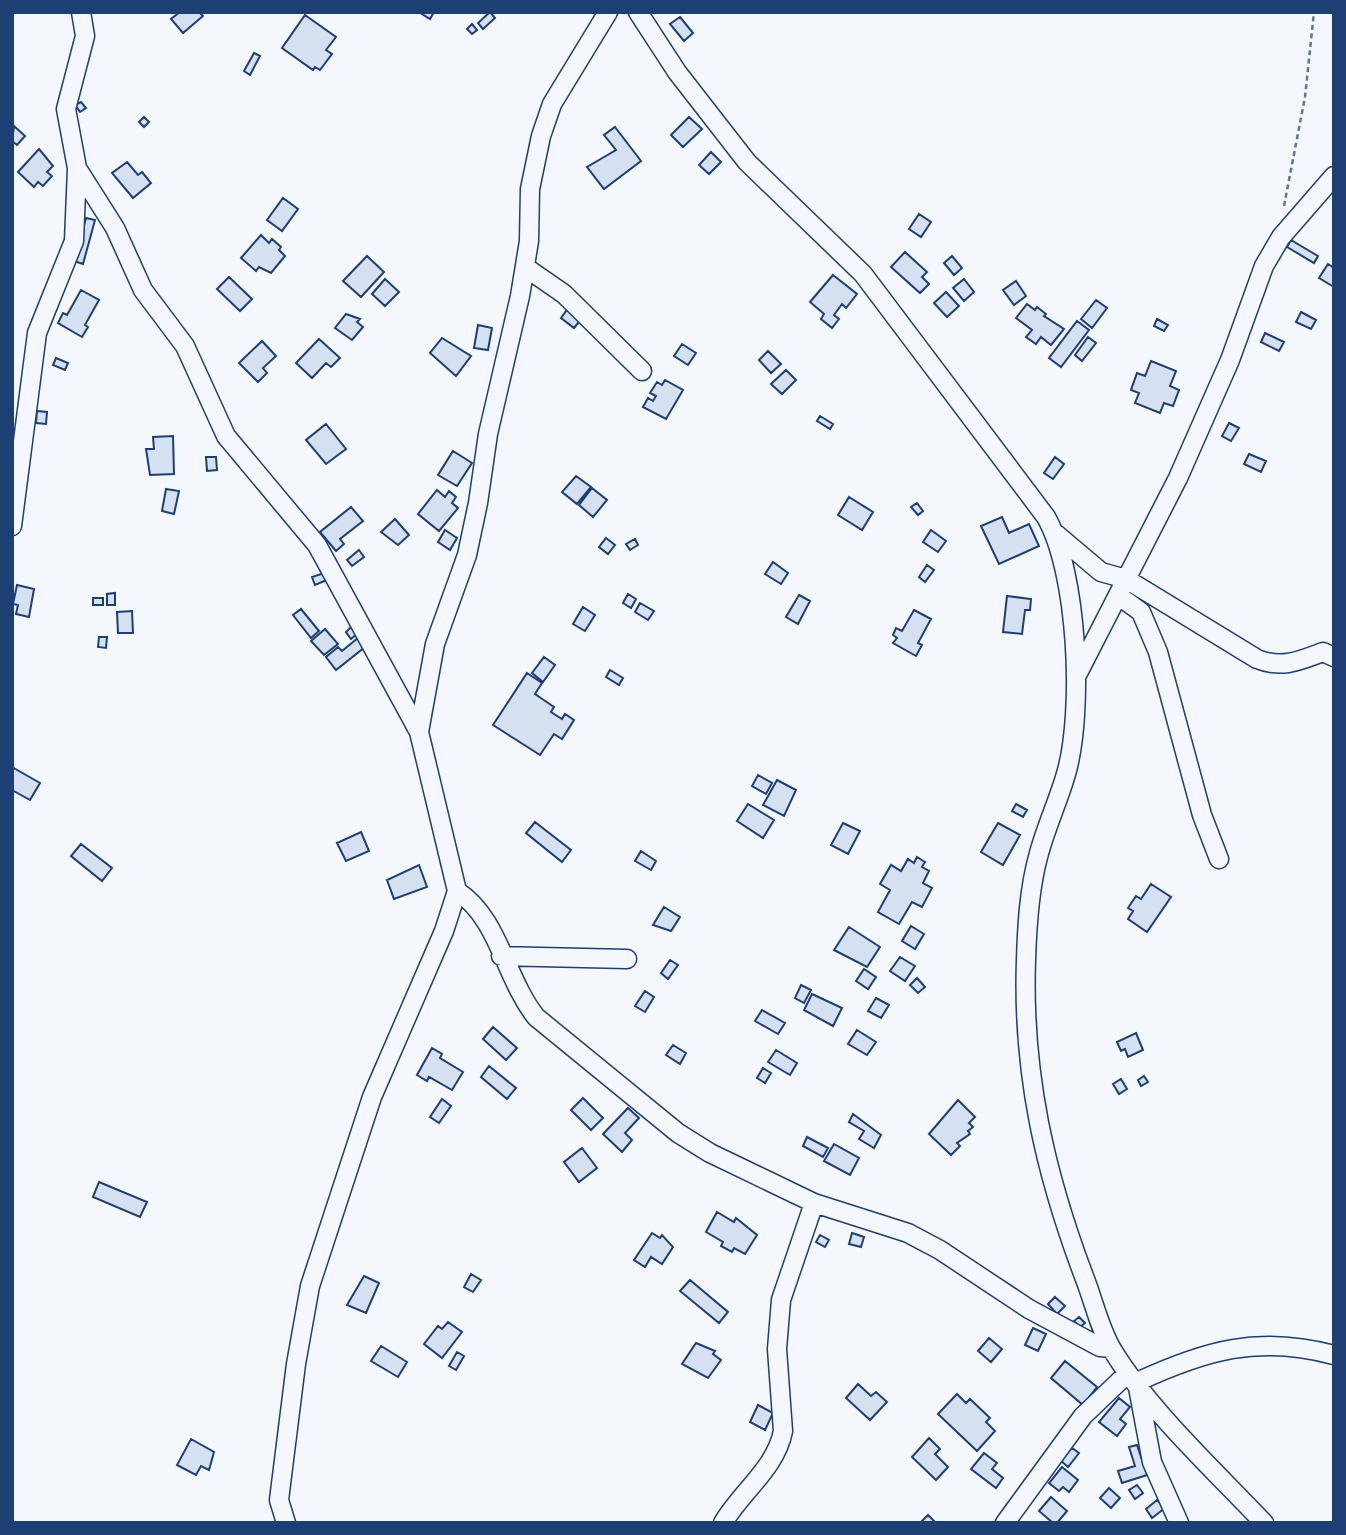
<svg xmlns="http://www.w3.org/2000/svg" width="1346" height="1535" viewBox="0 0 1346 1535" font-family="Georgia,serif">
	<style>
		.building { fill: #d5e0f0; stroke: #1d3f73; stroke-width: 2 }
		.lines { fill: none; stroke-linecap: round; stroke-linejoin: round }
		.minor-casing { stroke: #1d3f73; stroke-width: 21 }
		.path { stroke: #5e769c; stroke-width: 2.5; stroke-dasharray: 5 3.5; stroke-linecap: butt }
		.minor { stroke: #f4f7fb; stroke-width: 18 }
	</style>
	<rect width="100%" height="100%" fill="#f4f7fb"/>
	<path class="building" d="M180 12H199L203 16 183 33 171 19Z
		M419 12H434L430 19Z
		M490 12 495 18 483 29 478 23Z
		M305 15 336 37 326 50 332 54 320 70 315 67 313 70 282 48Z
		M680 17 693 33 684 41 670 24Z
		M472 24 477 30 472 34 467 29Z
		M254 53 260 56 250 75 244 71Z
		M81 102 86 108 80 112 75 105Z
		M144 117 149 122 144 127 139 122Z
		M689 117 702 129 683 147 671 135Z
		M14 126 25 136 17 145 12 141Z
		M615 127 641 161 604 189 587 167 616 150 604 135Z
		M39 149 53 166 47 172 52 176 43 186 38 182 34 187 18 172Z
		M711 152 721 162 709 174 699 165Z
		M127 162 138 175 142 172 151 183 133 198 112 173Z
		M283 198 298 209 282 231 267 220Z
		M919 214 931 222 921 237 909 229Z
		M86 218 95 220 83 264 74 261Z
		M261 235 269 243 272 239 281 247 279 250 285 256 271 273 259 267 256 271 241 258Z
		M1291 240 1318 256 1314 263 1287 247Z
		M905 252 927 272 922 277 929 284 920 293 891 267Z
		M367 256 384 272 361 297 343 281Z
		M952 256 962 268 954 275 944 263Z
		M1328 264 1334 268V287L1319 278Z
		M833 275 857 294 846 308 842 304 834 315 839 319 832 328 821 319 824 314 810 302Z
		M229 277 252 299 240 311 217 289Z
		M385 279 399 292 385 306 372 294Z
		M964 279 974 292 964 301 953 288Z
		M1016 281 1026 296 1014 305 1003 290Z
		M81 290 99 300 85 325 88 327 82 337 58 323 63 313 67 315Z
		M946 292 959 306 947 317 934 303Z
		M1096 300 1107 308 1092 328 1081 319Z
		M1027 304 1035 310 1037 307 1046 314 1044 316 1064 329 1051 345 1041 337 1036 344 1026 337 1032 330 1016 318Z
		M569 307 583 317 574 328 561 318Z
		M1301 312 1316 320 1311 329 1296 322Z
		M346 314 360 319 357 322 363 327 352 340 335 328Z
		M1157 319 1168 325 1164 331 1154 326Z
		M1077 321 1089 330 1061 367 1049 358Z
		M478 325 492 328 488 350 474 348Z
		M1265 333 1284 342 1279 351 1261 342Z
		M1088 337 1096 343 1082 361 1075 355Z
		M442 338 471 356 456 376 430 353Z
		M319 339 340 358 331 367 326 363 312 378 296 363Z
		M262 341 276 356 263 368 267 373 258 382 239 363Z
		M682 344 696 353 688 365 674 356Z
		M768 351 781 364 771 373 759 360Z
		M56 358 68 363 65 370 53 365Z
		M1151 361 1176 371 1170 386 1179 390 1173 406 1164 403 1160 413 1135 403 1139 393 1131 390 1137 373 1145 376Z
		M786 370 796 380 782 394 771 384Z
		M665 380 683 390 666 419 643 407 648 398 653 401 656 396 650 393 657 382 662 385Z
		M37 411 47 412 46 424 36 423Z
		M820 416 833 424 830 429 817 421Z
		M1229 423 1239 428 1231 441 1222 436Z
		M326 424 346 449 326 464 306 440Z
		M173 436 174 474 150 475 146 449H154L153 437Z
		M453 451 472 463 457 486 438 475Z
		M1249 454 1266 461 1261 472 1244 464Z
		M206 457H216L217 470 207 471Z
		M1055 457 1064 464 1053 479 1044 473Z
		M576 476 591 487 577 504 562 492Z
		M592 488 607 500 593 517 579 505Z
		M166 489 179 491 174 514 162 511Z
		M437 490 445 497 449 491 456 497 452 503 458 508 439 531 418 514Z
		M849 497 873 512 862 530 838 515Z
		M917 503 923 511 918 515 911 507Z
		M351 507 363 521 340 539 344 544 336 551 320 532Z
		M1002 517 1009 533 1029 524 1039 546 999 564 981 526Z
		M395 519 409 535 398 545 381 532Z
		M445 530 457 538 450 550 438 542Z
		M931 530 946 541 938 552 923 542Z
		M606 538 615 545 608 554 599 547Z
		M635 539 638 545 630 550 626 544Z
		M359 550 364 557 352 566 347 560Z
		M773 562 788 573 781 584 765 574Z
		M927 565 934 570 925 582 919 577Z
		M324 573 327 580 315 585 312 577Z
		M17 585 34 589 29 617 16 614 18 605 13 604Z
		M115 593V605H107V594Z
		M628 594 636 599 631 608 623 603Z
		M799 595 810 601 798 624 786 617Z
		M1007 596 1031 599 1030 610H1025L1022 634 1003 632Z
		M93 598H103V605H93Z
		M640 603 654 611 648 620 635 612Z
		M583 607 595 615 585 631 573 624Z
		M301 609 319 631 311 638 293 615Z
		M914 610 931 619 918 643 922 645 916 656 893 643 897 638 893 635 896 628 902 631Z
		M132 611 133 633H118L117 612Z
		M352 626 358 633 351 639 346 632Z
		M325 629 338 644 324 655 311 641Z
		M99 637H107L106 648 98 647Z
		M358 638 365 647 336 670 326 657 338 647 342 651Z
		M544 657 555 665 543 682 532 673Z
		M610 670 623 678 619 685 606 677Z
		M527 673 542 683 535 694 554 707 551 712 562 719 565 714 574 720 562 739 554 734 540 755 493 725Z
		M12 767 40 783 30 800 12 790Z
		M758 775 772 783 766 794 752 786Z
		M777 780 796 790 784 816 763 805Z
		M748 804 774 820 763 838 737 821Z
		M1016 804 1027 810 1023 817 1012 811Z
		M535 822 571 850 562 862 526 833Z
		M843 823 860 831 848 854 831 845Z
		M998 823 1020 835 1003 865 981 852Z
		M361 832 369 851 346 861 337 843Z
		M81 844 112 868 102 881 71 856Z
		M641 851 656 861 651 870 635 861Z
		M917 857 925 862 922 867 929 871 923 883 932 888 922 907 912 902 899 924 878 912 890 890 880 884 891 865 901 871 908 859 914 863Z
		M419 865 427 887 394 899 387 880Z
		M1151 884 1171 897 1147 932 1128 919 1133 911 1128 908 1136 896 1141 899Z
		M664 907 680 917 671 931 653 925Z
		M911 926 924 934 915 949 902 941Z
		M849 927 880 947 867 967 834 950Z
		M900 957 915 966 905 981 890 971Z
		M670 960 678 965 668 979 661 973Z
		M864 969 876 977 868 989 856 981Z
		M917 978 925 987 918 993 910 985Z
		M801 985 811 990 804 1003 795 998Z
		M645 991 654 997 645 1012 635 1006Z
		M812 994 842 1008 833 1026 804 1010Z
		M876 998 889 1005 881 1018 868 1011Z
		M762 1010 785 1023 778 1034 755 1021Z
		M493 1027 517 1048 506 1060 483 1039Z
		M857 1030 876 1042 867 1055 848 1044Z
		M1136 1033 1143 1050 1128 1057 1125 1049 1121 1051 1117 1042Z
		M673 1045 686 1053 680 1064 666 1055Z
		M432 1048 442 1054 440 1058 463 1072 452 1090 429 1077 427 1081 417 1075Z
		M776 1050 797 1063 790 1075 768 1062Z
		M489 1066 516 1088 507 1099 481 1077Z
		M763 1068 771 1073 765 1083 757 1078Z
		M1144 1076 1148 1082 1141 1086 1138 1080Z
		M1121 1079 1127 1089 1119 1094 1113 1084Z
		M583 1098 603 1118 591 1130 571 1110Z
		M442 1099 451 1106 439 1123 430 1117Z
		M958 1100 975 1117 969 1123 973 1127 968 1131 970 1134 957 1143 960 1146 951 1155 929 1134Z
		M628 1108 639 1118 625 1133 632 1140 622 1152 603 1134Z
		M853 1114 881 1135 874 1148 859 1139 864 1131 849 1122Z
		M807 1137 828 1148 823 1157 803 1146Z
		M834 1144 859 1158 850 1175 824 1161Z
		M582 1148 597 1168 579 1182 564 1162Z
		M99 1182 147 1202 140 1217 93 1197Z
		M717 1212 734 1222 736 1218 757 1235 745 1254 734 1248 732 1252 721 1246 723 1242 706 1232Z
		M652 1233 660 1238 662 1235 673 1247 662 1264 651 1257 645 1267 634 1260Z
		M852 1233 864 1237 861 1247 849 1244Z
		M820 1235 829 1240 825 1247 816 1242Z
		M471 1274 481 1280 473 1292 464 1287Z
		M364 1276 379 1283 366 1313 347 1305Z
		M690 1280 728 1312 719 1323 680 1291Z
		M1055 1297 1065 1306 1057 1314 1048 1304Z
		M1079 1317 1085 1323 1080 1327 1074 1321Z
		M448 1322 462 1332 442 1358 424 1344 438 1326 442 1329Z
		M1033 1328 1046 1334 1038 1351 1025 1345Z
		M989 1338 1002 1349 991 1362 978 1351Z
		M696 1343 715 1351 713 1354 721 1360 708 1378 682 1364Z
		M381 1346 407 1362 398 1377 371 1361Z
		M457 1352 464 1356 456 1370 449 1366Z
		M1065 1361 1097 1387 1083 1405 1051 1378Z
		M858 1384 871 1396 876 1392 887 1402 870 1420 846 1398Z
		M957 1394 966 1403 970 1399 990 1418 986 1422 995 1431 977 1451 938 1414Z
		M1119 1398 1130 1407 1120 1419 1126 1424 1117 1436 1099 1422Z
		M758 1405 773 1413 765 1430 750 1422Z
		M929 1438 940 1449 935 1454 948 1467 936 1480 912 1457Z
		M191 1439 214 1452 209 1470 201 1466 196 1475 177 1465Z
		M1137 1445 1147 1475 1122 1483 1118 1471 1135 1466 1129 1447Z
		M1072 1448 1079 1453 1068 1467 1060 1460Z
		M984 1453 997 1463 992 1469 1003 1478 996 1488 971 1469Z
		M1062 1467 1078 1480 1069 1492 1063 1487 1059 1491 1049 1483Z
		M1137 1485 1143 1493 1135 1499 1129 1490Z
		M1109 1488 1120 1498 1111 1508 1100 1498Z
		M1051 1497 1067 1511 1057 1523H1053L1039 1511Z
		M1157 1500 1165 1508 1152 1518 1146 1509Z
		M928 1515 936 1523H920Z"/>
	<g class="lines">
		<defs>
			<path id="minor" d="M81 12 85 36 66 109 77 168 115 228 143 290 185 346 226 436 317 545 419 732 457 891 444 931 372 1097 310 1286 296 1364 279 1500 286 1523
				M638 12 677 72 747 162 863 274 1046 517C1078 573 1084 712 1066 774 1058 802 1045 829 1038 857 1029 890 1027 926 1026 960 1022 1073 1045 1174 1085 1279 1094 1302 1100 1330 1113 1351 1149 1410 1216 1472 1264 1523
				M525 267 564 294 642 371
				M12 526 37 333 74 241 77 168
				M1056 534 1101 572 1126 579 1257 659C1282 669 1299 661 1323 652L1334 657
				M1119 596 1141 612 1158 652 1202 815 1219 859
				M1077 675 1178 478 1230 360 1264 266 1281 237 1334 176
				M419 732 435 644 467 555 478 503 488 434 520 296 529 241 530 189 541 136 552 104 608 12
				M457 891C499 918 505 978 536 1017L678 1133 710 1153 814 1203 908 1233 940 1250 1029 1309 1100 1347 1111 1348
				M501 956 627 959
				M723 1523C741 1492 776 1468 783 1431L777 1349 781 1300 814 1203
				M1005 1523 1083 1416 1128 1373
				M1179 1523 1152 1462 1137 1382C1206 1350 1258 1335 1334 1355"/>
		</defs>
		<use href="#minor" class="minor-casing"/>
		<path class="path" d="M1284 206 1305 97 1314 12"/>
		<use href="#minor" class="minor"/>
	</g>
	<rect width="1346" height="1535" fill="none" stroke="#1d3f73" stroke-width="28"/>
</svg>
